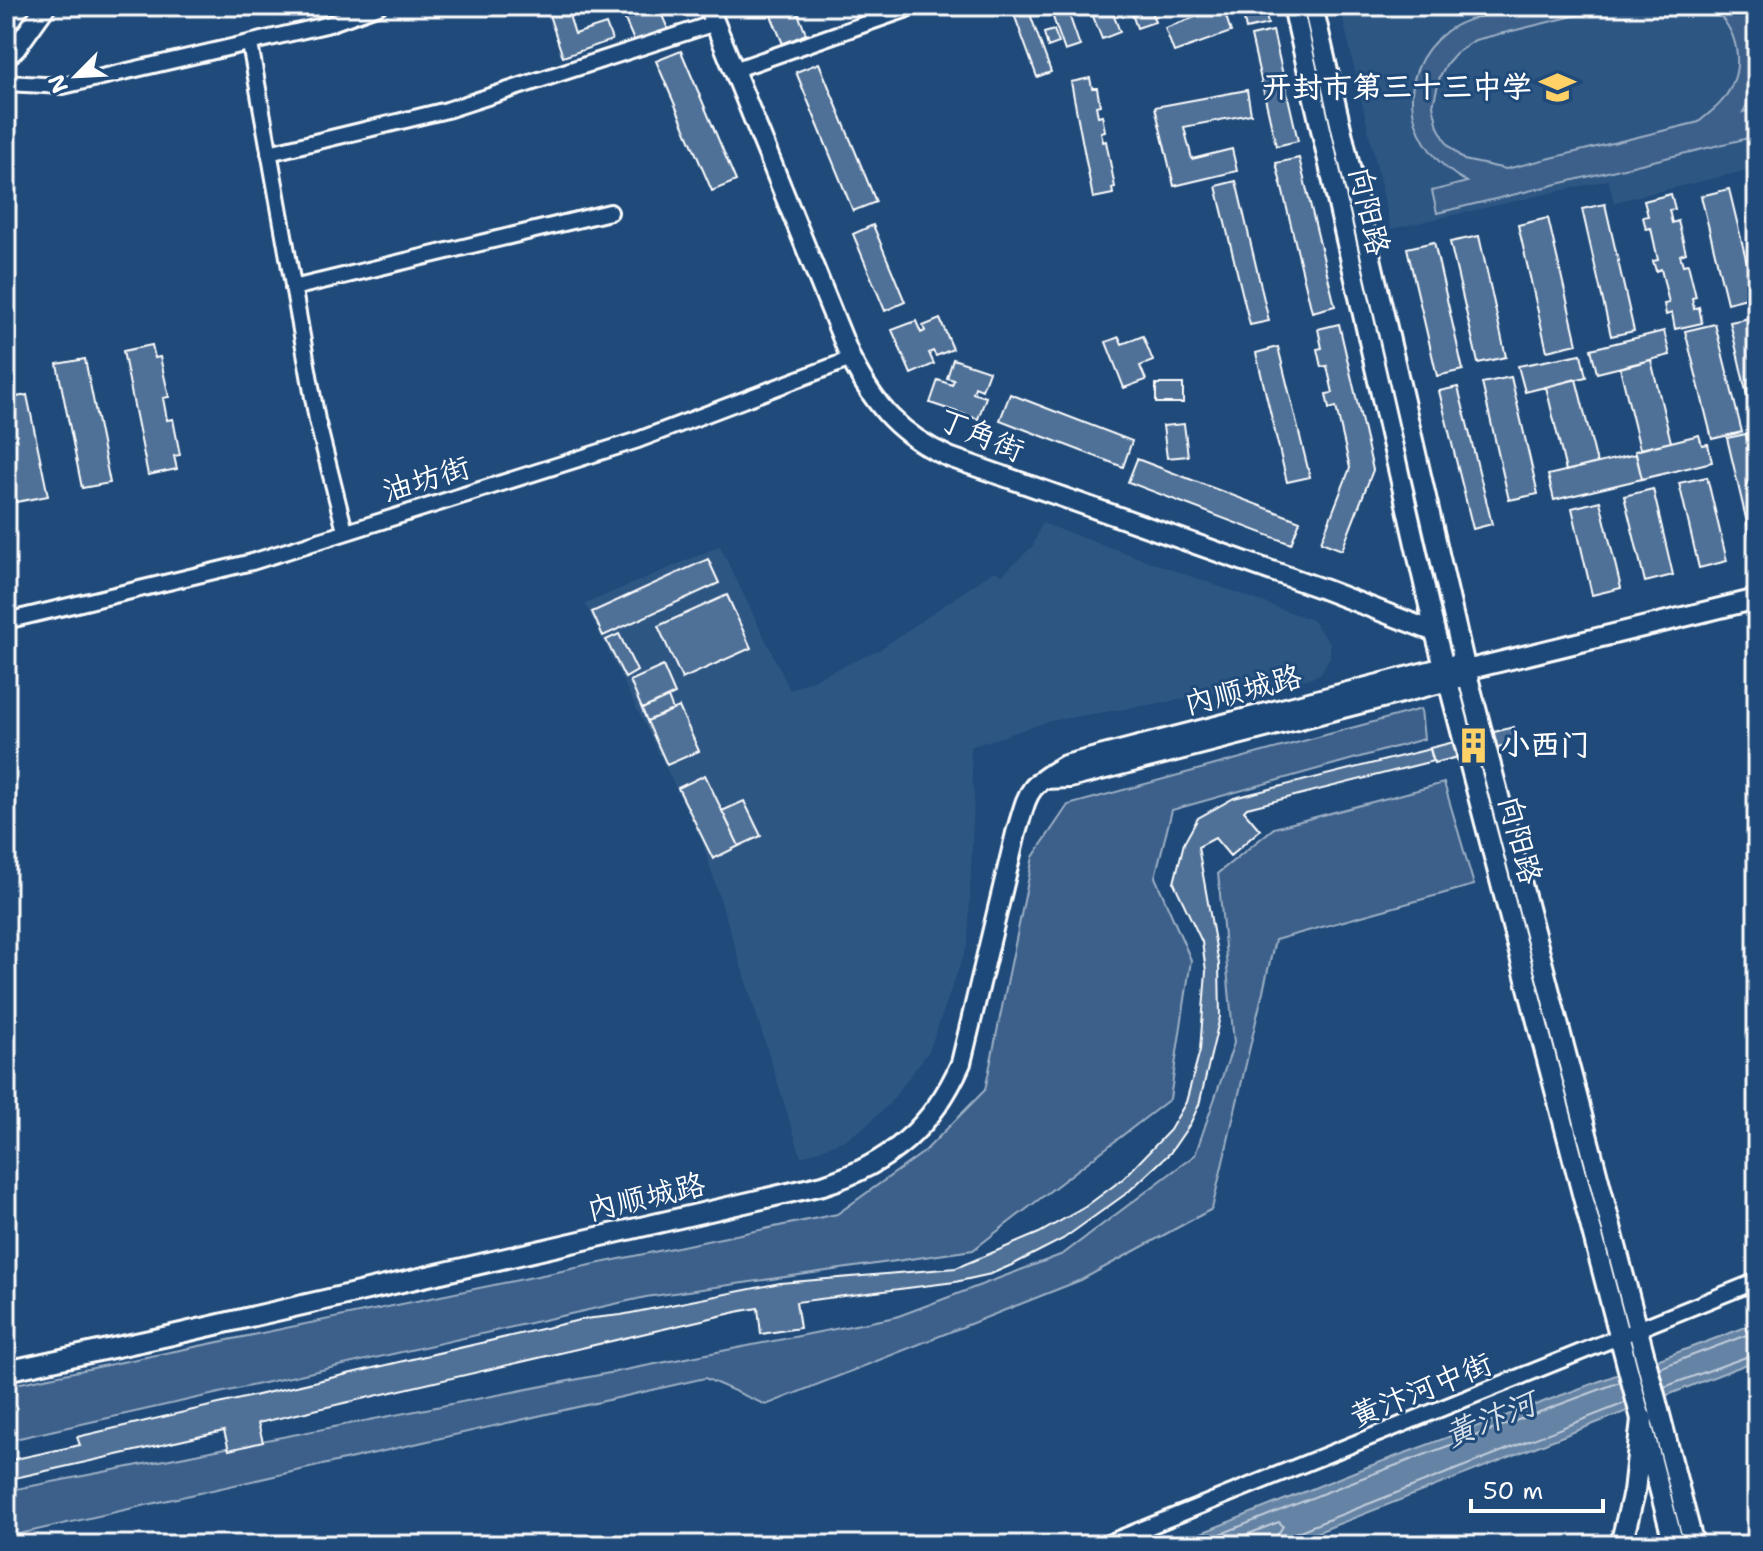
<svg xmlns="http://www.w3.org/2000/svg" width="1763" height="1551" viewBox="0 0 1763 1551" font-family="'Shantell Sans','LXGW WenKai TC',sans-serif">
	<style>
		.built { fill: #2e5683 }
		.green { fill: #3c618b; stroke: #9eb0c5; stroke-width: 2 }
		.water { fill: #6583a4; stroke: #a3b5c8; stroke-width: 2 }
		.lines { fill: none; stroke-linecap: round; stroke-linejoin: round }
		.shore { stroke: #c1cddb; stroke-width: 2 }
		.building { fill: #507197; stroke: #fff; stroke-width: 2 }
		.minor-casing { stroke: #fff; stroke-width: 20 }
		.tertiary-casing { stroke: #fff; stroke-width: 24 }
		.secondary-casing { stroke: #fff; stroke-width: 26 }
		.minor { stroke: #1f4a7a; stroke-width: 14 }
		.tertiary { stroke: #1f4a7a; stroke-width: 18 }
		.secondary { stroke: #1f4a7a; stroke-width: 20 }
		.labels { text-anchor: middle; stroke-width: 6; stroke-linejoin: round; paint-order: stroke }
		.poi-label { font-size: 30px; font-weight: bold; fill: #fff; stroke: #1f4a7a; text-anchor: end }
		.street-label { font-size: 30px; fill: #fff; stroke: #1f4a7a }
		.water-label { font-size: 32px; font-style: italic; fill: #d8e0e8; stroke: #1f4a7a }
	</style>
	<rect width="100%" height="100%" fill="#1f4a7a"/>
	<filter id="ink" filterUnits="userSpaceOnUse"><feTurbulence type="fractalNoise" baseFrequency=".0125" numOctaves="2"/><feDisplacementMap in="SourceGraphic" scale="16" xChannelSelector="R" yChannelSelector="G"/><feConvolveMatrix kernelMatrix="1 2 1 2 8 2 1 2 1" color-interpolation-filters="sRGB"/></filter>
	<g filter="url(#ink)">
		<path class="built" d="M1340 6H1757V168L1614 202 1608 180 1391 229Z
			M1042 523 1312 620 1330 643V657L1321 673 1312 678 1050 721 970 747 974 797 968 943 929 1051 889 1104 867 1125 847 1139 801 1157 702 841 585 604 720 546 790 690 879 650 994 571 1002 575 1033 546Z"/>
		<path class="green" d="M1529 6H1615L1475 40 1456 53 1447 63 1440 76 1433 105 1438 127 1448 145 1464 160 1506 169 1699 122C1706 115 1716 109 1722 101 1747 70 1740 28 1708 6H1742C1763 38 1763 79 1743 112L1757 109V136L1437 213 1432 191 1467 182C1408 151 1389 75 1447 31 1469 15 1503 12 1529 6Z
			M1421 709 1424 739 1172 810 1155 877 1191 960 1170 1099 973 1250 646 1297 6 1441V1386L837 1214 924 1152 985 1090 1033 857 1068 805Z
			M1444 783 1474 885 1275 940 1212 1209 1081 1280 766 1405 705 1378 6 1537V1491L896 1317 1063 1254 1195 1155 1234 1043 1218 873 1274 828Z"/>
		<path class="water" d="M1757 1323V1360L1285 1545H1171L1359 1470Z"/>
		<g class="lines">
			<path class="shore" d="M1659 1368 1757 1331
				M1664 1387 1757 1353
				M1193 1545 1362 1478 1620 1382
				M1220 1545 1279 1522 1283 1526 1277 1536 1276 1545
				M1286 1545 1287 1539 1292 1534 1625 1403"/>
		</g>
		<path class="building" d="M546 6H566L575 34 606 24 612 40 563 57Z
			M619 6H658L668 29 635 43Z
			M767 6H795L806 34 783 44Z
			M1011 6H1027L1051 72 1037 77Z
			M1049 6H1066L1080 46 1065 51Z
			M1089 6H1110L1120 32 1102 39Z
			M1129 6H1149L1155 22 1137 28Z
			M1241 6H1264L1268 24 1246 29Z
			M1223 7 1231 32 1174 52 1165 28Z
			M1054 30 1059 43 1048 47 1044 33Z
			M1273 31 1298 141 1276 146 1251 36Z
			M681 51 736 181 712 191 656 61Z
			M819 63 876 202 853 211 796 72Z
			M1090 78 1092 88H1097L1100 105 1096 106 1098 116 1102 115 1105 131 1101 132 1103 142 1106 141 1115 187 1112 188 1113 194 1093 198 1071 82Z
			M1247 90 1251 114 1184 127 1192 159 1232 149 1237 171 1174 186 1155 107Z
			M1299 158 1335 306 1312 312 1276 163Z
			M1236 181 1269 321 1250 325 1216 186Z
			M1729 189 1755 296 1727 303 1701 196Z
			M1671 194 1675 209 1669 210 1672 223 1678 221 1686 253 1680 255 1683 265 1688 264 1696 297 1692 298 1694 309 1699 307 1702 323 1675 329 1672 313 1666 315 1664 304 1669 303 1661 269 1656 271 1653 261 1658 260 1651 228 1646 229 1643 217 1648 216 1644 201Z
			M1605 204 1634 331 1611 336 1582 209Z
			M1548 218 1577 344 1547 351 1518 225Z
			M873 225 905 302 885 311 853 234Z
			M1479 236 1506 357 1478 363 1450 242Z
			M1434 242 1463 370 1437 376 1407 248Z
			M1750 318 1757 348V398L1748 400 1730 322Z
			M940 319 953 349 936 356 933 351 929 353 934 364 911 374 892 330 916 321 921 333 925 331 923 326Z
			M1339 324 1373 470 1342 550 1321 542 1350 468 1336 407 1329 409 1326 394 1333 393 1327 366 1321 367 1317 349 1322 348 1318 329Z
			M1715 324 1742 432 1712 439 1685 331Z
			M1664 331 1670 355 1597 373 1591 349Z
			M1143 336 1153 361 1140 366 1146 380 1124 388 1106 342 1119 337 1122 344Z
			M152 345 155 358 160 357 169 397 163 398 167 420 173 419 180 455 174 456 177 469 148 475 123 351Z
			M1278 347 1310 477 1287 482 1256 353Z
			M1581 354 1586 377 1525 392 1518 366Z
			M85 359 110 483 82 488 57 364Z
			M953 359 989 371 982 390 975 387 973 393 986 397 978 419 930 403 938 380 952 385 954 380 947 378Z
			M1651 360 1671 442 1640 449 1620 368Z
			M1511 377 1538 494 1509 500 1482 383Z
			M1576 379 1597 463 1566 471 1546 387Z
			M1156 384H1183V403H1156Z
			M1458 387 1492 524 1473 529 1439 391Z
			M1010 394 1132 441 1123 467 1000 420Z
			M27 395 48 496 16 502 6 452V399Z
			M1184 424 1188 456 1167 458 1163 426Z
			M1746 434 1757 480V547L1753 548 1727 438Z
			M1699 435 1702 445 1708 444 1712 462 1642 479 1635 451Z
			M1636 454 1642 479 1554 500 1548 475Z
			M1137 459 1300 521 1291 544 1128 482Z
			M1707 477 1727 561 1699 568 1679 483Z
			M1653 489 1673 575 1645 582 1624 496Z
			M1600 501 1621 588 1592 595 1572 508Z
			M708 559 719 583 603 636 592 612Z
			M727 595 751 648 682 679 658 626Z
			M619 634 637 671 625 678 606 640Z
			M663 666 675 694 642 709 630 681Z
			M668 697 673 710 647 721 642 709Z
			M679 707 699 751 667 765 647 721Z
			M1514 727 1518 742 1434 763 1430 748Z
			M1430 749 1433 761 1247 808 1244 811 1260 830 1230 856 1215 838 1198 847 1219 964 1220 1017 1199 1105 1190 1124 1170 1153 1127 1193 1063 1239 1014 1264 991 1274 955 1282 796 1302 800 1328 761 1334 758 1308 741 1311 258 1423 263 1442 229 1450 224 1431 6 1480V1461L80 1445 77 1437 584 1319 621 1315 780 1283 956 1268 1039 1233 1085 1207 1124 1178 1170 1130 1186 1102 1200 1050 1206 971 1202 942 1174 883 1184 843 1198 818 1234 798Z
			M705 775 739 846 713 859 678 788Z
			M744 801 761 836 739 846 722 811Z"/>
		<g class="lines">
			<defs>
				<path id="minor" d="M250 44 317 420 345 531
					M734 70 916 6
					M6 83 63 86 326 25 379 6
					M269 153 447 110 715 23
					M293 288 610 212
					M6 621 252 562 638 440 851 359
					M1103 1545 1757 1281"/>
				<path id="tertiary" d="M708 6 851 359C875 406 900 435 949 457L1323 589 1435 632
					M1293 6 1435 632 1674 1545
					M1313 6 1464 662 1694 1545
					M6 57 16 48 46 6
					M1466 670 1757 599
					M1043 779 1070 778 1456 679
					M6 1371 168 1336 823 1185C889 1164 933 1127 961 1063L1016 833C1029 791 1025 788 1065 765L1464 662"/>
				<path id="secondary" d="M1621 1545 1634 1492 1642 1419"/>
			</defs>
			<use href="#minor" class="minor-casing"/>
			<use href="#tertiary" class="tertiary-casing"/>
			<use href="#secondary" class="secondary-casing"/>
			<use href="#minor" class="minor"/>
			<use href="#tertiary" class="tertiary"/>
			<use href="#secondary" class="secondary"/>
		</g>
	</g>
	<defs>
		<symbol id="school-bare" viewBox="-9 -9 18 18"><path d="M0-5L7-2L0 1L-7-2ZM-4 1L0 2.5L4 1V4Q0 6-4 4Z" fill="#ffd166" stroke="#1f4a7a" stroke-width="2.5" paint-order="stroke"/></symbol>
		<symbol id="building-bare" viewBox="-9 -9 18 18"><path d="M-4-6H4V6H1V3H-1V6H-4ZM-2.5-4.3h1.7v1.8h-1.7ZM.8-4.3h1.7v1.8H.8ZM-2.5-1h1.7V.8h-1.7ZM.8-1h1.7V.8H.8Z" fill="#ffd166" stroke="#1f4a7a" stroke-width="2.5" paint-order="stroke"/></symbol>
	</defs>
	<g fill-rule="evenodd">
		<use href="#school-bare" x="1532" y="62" width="51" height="51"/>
		<use href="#building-bare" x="1448" y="720" width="51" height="51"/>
	</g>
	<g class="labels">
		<g class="poi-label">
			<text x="1532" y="97">开封市第三十三中学</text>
			<text x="1500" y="755" text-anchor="start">小西门</text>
		</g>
		<g class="street-label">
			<text transform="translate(1369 211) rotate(77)" y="10">向阳路</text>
			<text transform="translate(981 435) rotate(23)" y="10">丁角街</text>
			<text transform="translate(426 479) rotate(-17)" y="10">油坊街</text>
			<text transform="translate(1243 690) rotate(-14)" y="10">内顺城路</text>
			<text transform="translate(1520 840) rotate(75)" y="10">向阳路</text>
			<text transform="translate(646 1197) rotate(-13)" y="10">内顺城路</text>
			<text transform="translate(1421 1390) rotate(-22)" y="10">黄汴河中街</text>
		</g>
		<g class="water-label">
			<text transform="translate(1490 1419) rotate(-22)" y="11">黄汴河</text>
		</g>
	</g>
	<rect width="1763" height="1551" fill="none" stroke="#1f4a7a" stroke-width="32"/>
	<rect x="16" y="16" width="1731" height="1519" fill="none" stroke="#fff" stroke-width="3" filter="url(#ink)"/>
	<g transform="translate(76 76) rotate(246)" stroke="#1f4a7a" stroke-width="6" paint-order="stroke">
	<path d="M0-6L14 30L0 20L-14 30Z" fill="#ffffff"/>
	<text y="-12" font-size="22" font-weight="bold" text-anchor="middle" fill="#ffffff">N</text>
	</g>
	<path d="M1471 1499v12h132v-12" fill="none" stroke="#ffffff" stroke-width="4"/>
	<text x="1483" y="1499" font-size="24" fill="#ffffff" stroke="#1f4a7a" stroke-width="6" paint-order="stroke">50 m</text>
</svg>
